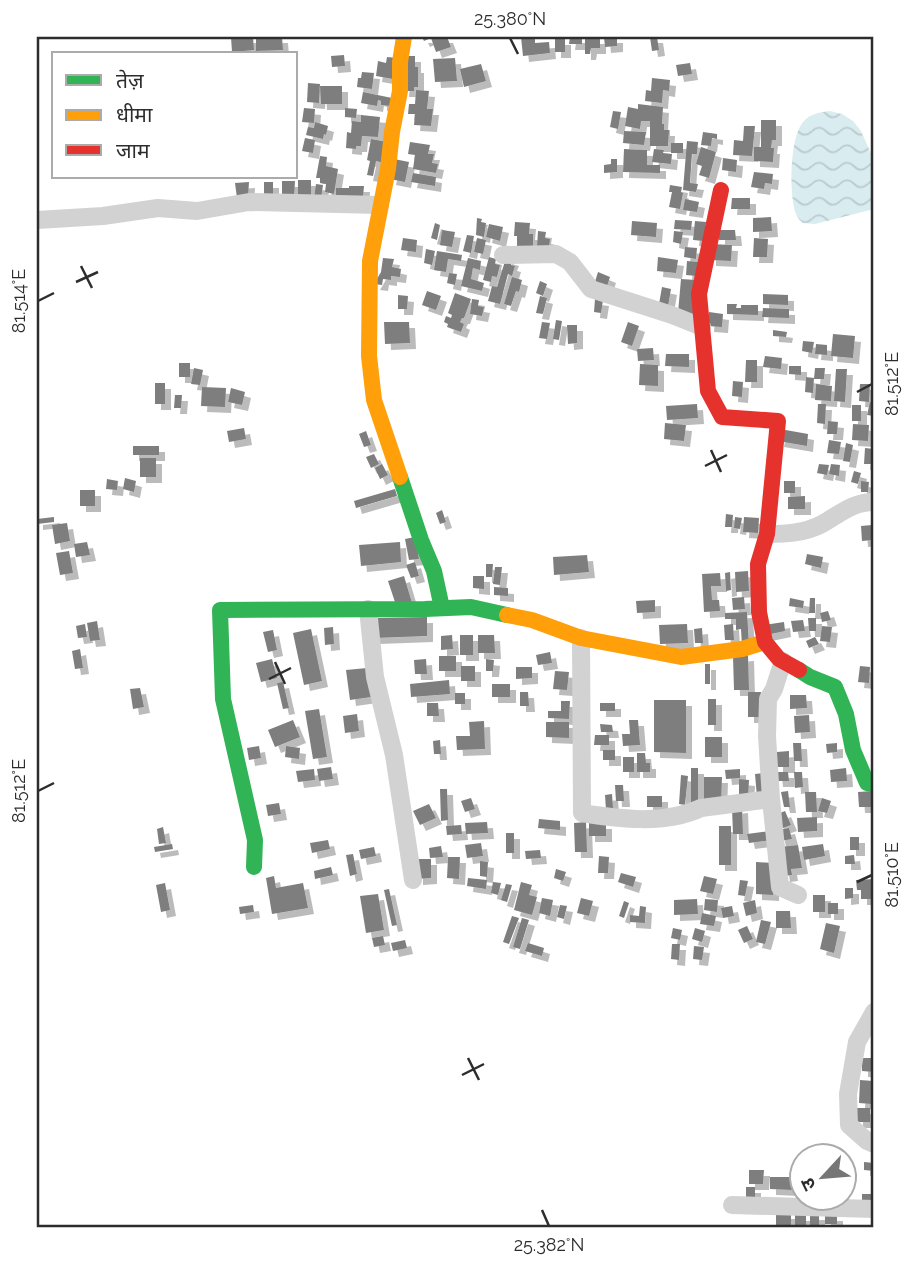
<svg xmlns="http://www.w3.org/2000/svg" width="911" height="1264" viewBox="0 0 911 1264" font-family="Raleway,'Noto Sans Devanagari',sans-serif">
	<style>
		.water { fill: url(#water-waves) }
		.building { fill: #7e7e7e; filter: url(#shadow) }
		.lines { fill: none; stroke-linecap: round; stroke-linejoin: round }
		.street { stroke: #d2d2d2; stroke-width: 18 }
		.fast { stroke: #30b455; stroke-width: 16 }
		.slow { stroke: #ff9f0a; stroke-width: 16 }
		.jam { stroke: #e5322d; stroke-width: 16 }
		.ticks { fill: none; stroke: #2d2d2d; stroke-width: 2.5 }
		.neatline { fill: none; stroke: #2d2d2d; stroke-width: 2.5 }
		.ticks-label { font-size: 18px; text-anchor: middle; fill: #2d2d2d }
	</style>
	<defs>
		<pattern id="water-waves" width="16" height="10" patternUnits="userSpaceOnUse" patternTransform="scale(1.75)"><rect width="16" height="10" fill="#d9ecf0"/><path d="M0 5q4-4 8 0t8 0" fill="none" stroke="#bbcbce"/></pattern>
		<filter id="shadow"><feDropShadow dx="6" dy="6" stdDeviation="0" flood-color="#0004"/></filter>
	</defs>
	<rect width="100%" height="100%" fill="#fff"/>
	<path class="water" d="M830 111 842 114 853 121 861 131 874 160V209L815 224 803 223C800 220 798 219 796 214 789 196 789 136 804 121 811 114 820 112 830 111Z"/>
	<path class="building" d="M231 37H253L254 50 232 52Z
		M256 37H282L283 50 256 51Z
		M422 37H447L451 47 436 52 431 38 424 41Z
		M521 37H535V43L549 42 550 53 523 56Z
		M570 37H582V44H569Z
		M604 37H617V46L605 47Z
		M650 37H657L659 50 652 51Z
		M585 38H600V48H591L590 54H585Z
		M555 39H565V52H555Z
		M344 55 345 66 332 67 331 56Z
		M406 56H415V67H418V87H414V91H403Z
		M387 57 397 58 393 79 376 76 378 61 386 63Z
		M455 58 457 81 435 82 433 59Z
		M690 63 692 74 678 76 676 65Z
		M481 64 486 81 464 87 460 69Z
		M362 72 374 73 372 89 357 87 358 78H361Z
		M652 78 670 80 669 91 663 90 662 103 645 101 646 90 651 91Z
		M308 83 320 84 319 103 307 102Z
		M320 86H342V104H321Z
		M416 90 429 91 427 109H433L431 126 414 125 415 114H408L409 104H415Z
		M363 92 392 98 391 106 381 105V101L378 100 377 106 361 103Z
		M638 104 663 107 662 124H664V130H669L668 146H650V121H641L640 129 625 126 628 107 638 109Z
		M304 108 315 109 314 123 302 122Z
		M345 108 357 109 356 118 345 117Z
		M613 111 621 112 618 129 610 127Z
		M361 115 380 117 378 137 362 136 361 146H356V149L346 148 347 132 351 133 352 121 361 122Z
		M761 120H776V140H772L771 148H774L773 162 754 161V147H761Z
		M315 122 328 126 326 135 324 134 323 139 306 135 308 127 314 128Z
		M744 126H755L752 156 733 155 734 140 743 141Z
		M624 131 646 132 644 145 623 143Z
		M703 132 717 134V139L712 138 711 146 701 145Z
		M305 138 315 140 313 153 302 151Z
		M371 139 387 142 384 163 376 161 373 176 367 175 370 161 367 160Z
		M687 141 698 142 697 154H692L690 183 698 184 696 192 683 190Z
		M410 142 430 145 428 154H434L432 163 438 164 436 173 413 169 415 155 408 154Z
		M671 143H683V153H671Z
		M701 147 716 152 709 178 699 175 702 166 696 164Z
		M624 149 647 150V165H660V173L623 172Z
		M654 149 664 150 663 153 672 154 671 164 652 162Z
		M320 156 327 157 326 166 338 169 334 194 325 192 326 184 320 183V178H316Z
		M723 158 737 160 736 172 722 170Z
		M394 159 409 162 405 182 390 179Z
		M611 159H617V172L604 173V165L611 164Z
		M754 172 773 174 772 184 765 183 764 189 751 187Z
		M413 173 436 177 435 186 411 182Z
		M298 180H311V197H298Z
		M282 181H295L294 198H282Z
		M249 182 248 197 237 198 235 183Z
		M264 182H273V197H264Z
		M316 184 323 185 321 199 314 198Z
		M670 185 682 187 681 192 683 193 680 209 669 207 672 192H669Z
		M349 186H364L363 197 336 199V188H349Z
		M732 198H750V209H731Z
		M685 199 699 202 697 212 683 210Z
		M771 217 772 231 753 232V218Z
		M477 218 482 219 481 222 486 223 484 237 476 235Z
		M675 220 692 221 691 230 674 229Z
		M632 221 657 223 656 237 631 235Z
		M695 221 706 222 704 241 693 240Z
		M515 222 530 223 529 234H533V250H517V236H514Z
		M435 223 440 225 437 240 431 238Z
		M489 224 503 227 500 241 486 237Z
		M442 230 455 232 452 247 440 245Z
		M719 230H735L736 240H719Z
		M538 231 546 232 545 238 550 239 549 248 537 247Z
		M674 231 683 232 681 244 673 242Z
		M467 235 474 236 471 253 463 251Z
		M403 238 417 240 416 252 401 250Z
		M477 238 486 240 483 254 474 252Z
		M754 238 768 239 767 257H753Z
		M710 244 732 245 731 261 710 260Z
		M685 247 697 248 696 259 684 257Z
		M426 249 435 251 432 265 424 263Z
		M437 251 462 255 461 261 448 259 446 272 434 270Z
		M489 257 496 259 495 264 500 265 497 277 492 276 491 282 483 280Z
		M658 257 678 260 676 273 657 271Z
		M383 258 394 259 392 267 401 269 400 277 391 276V280L383 279 382 285 374 284 381 272Z
		M468 258 481 261 480 270 473 268 471 279 484 283 482 291 461 286Z
		M506 258 513 260 511 265 515 266 512 276 508 274 500 304 488 301 492 286 497 287Z
		M687 261 698 262 697 276 686 275Z
		M598 272 610 277 606 289 594 285Z
		M449 273 457 274 455 285 447 283Z
		M512 277 522 280 519 292 516 291 511 306 504 304Z
		M681 279 696 280 693 314 678 313Z
		M540 281 547 284 543 296 536 293Z
		M662 287 671 289 668 306 659 304Z
		M427 291 441 296 436 310 422 305Z
		M455 293 471 299 464 318H462L460 322 464 324 461 332 447 327 448 324 444 322 446 316 451 318 452 315 448 313Z
		M763 294 788 295V305L763 304Z
		M398 295 408 296 407 309H398Z
		M540 296 547 298 543 314 536 313Z
		M472 299 479 300 478 306 484 307 482 316 470 314Z
		M595 299 603 300 601 313 594 312Z
		M727 304H737L736 308H741V305H758V315L727 314Z
		M763 308 789 309V318L762 317Z
		M709 312 723 314 722 327 708 326Z
		M556 320 562 321 559 340 553 339Z
		M384 322H409L410 343 385 344Z
		M542 322 550 323 547 339 539 338Z
		M628 322 639 326 632 346 621 342Z
		M567 325H577V343L568 344Z
		M773 330 787 332 786 337 773 336Z
		M833 334 855 336 853 358 831 356Z
		M803 341 814 342 812 353 802 351Z
		M816 344 827 345V355L815 354Z
		M653 348 654 360 638 361 637 349Z
		M666 354H689V367L665 366Z
		M765 356 782 358 781 369 763 367Z
		M746 360H757V382H745Z
		M179 363H190V377H179Z
		M640 364 658 365V386L639 385Z
		M789 366H801V375L789 374Z
		M194 368 203 370 200 385 191 384Z
		M815 368H825L824 379H814Z
		M836 369H847L845 402 834 401Z
		M806 377 814 378 813 393 805 392Z
		M733 381 743 382 742 397 732 396Z
		M155 383H165V404H155Z
		M816 384 832 386 831 401 815 400Z
		M860 384H870L869 402 859 401Z
		M202 387 226 388 225 407 201 406Z
		M231 388 245 392 242 405 228 402Z
		M175 395H182L181 408H174Z
		M870 402H874V416L867 415Z
		M697 404 698 418 667 420 666 406Z
		M818 404H826L825 424 817 423Z
		M852 405H861V421H852Z
		M828 421 838 422 837 434H827Z
		M665 423 686 425 684 441 664 439Z
		M853 424 869 425 868 441 852 440Z
		M244 428 246 439 229 442 227 431Z
		M780 429 808 434 807 446 778 441Z
		M366 431 371 445 364 447 359 434Z
		M829 440 841 442 839 454 827 453Z
		M846 443 853 445 850 462 843 461Z
		M133 446H159V455H133Z
		M865 448 874 449V464H864Z
		M374 454 379 464 371 468 366 457Z
		M140 458H156V477H140Z
		M382 464 388 475 380 479 375 468Z
		M819 464 829 465 827 475 817 473Z
		M831 464 840 465 839 476 829 474Z
		M854 471 861 473 858 484 851 482Z
		M125 478 136 481 134 492 123 489Z
		M107 479 118 481 117 490 106 489Z
		M784 481H795V493H784Z
		M861 481 869 482 868 492H861Z
		M395 489 397 496 356 508 354 501Z
		M80 490H95V506H80Z
		M805 496V509H788V497Z
		M442 510 446 522 440 524 436 513Z
		M726 514 733 515 732 527H725Z
		M54 517V522L37 524V519Z
		M735 517 742 518 740 529 734 528Z
		M744 517 759 518 758 533 743 532Z
		M67 523 70 541 55 544 52 525Z
		M872 525 873 540 862 541 861 526Z
		M415 537 419 559 409 560 405 539Z
		M87 542 90 555 76 557 74 544Z
		M400 542 401 562 361 566 359 545Z
		M69 551 73 573 60 575 56 553Z
		M807 554 823 557 821 568 805 564Z
		M587 555 589 572 554 575 553 557Z
		M415 562 419 576 411 578 406 565Z
		M486 564H493L492 577H486Z
		M495 567H502L500 585 493 584Z
		M748 571 749 591 736 592 735 572Z
		M730 572 731 590 726 591 725 573Z
		M720 573 721 586H711L712 600H719L720 611 704 612 702 574Z
		M404 576 412 603 397 608 388 581Z
		M473 576H484V589L473 588Z
		M494 587 508 588V596L494 595Z
		M744 597 745 609 733 610 732 598Z
		M790 598 804 601 803 608 789 606Z
		M810 598H815V613H809Z
		M655 600V612L637 613 636 601Z
		M828 611 831 620 822 622 820 613Z
		M747 612 749 646H742L741 629 736 630V619H725V613Z
		M427 617V636L373 638 372 618Z
		M808 618H816V631H809Z
		M803 620 805 631 793 632 791 621Z
		M97 621 100 640 90 641 87 623Z
		M784 622 785 631 766 635 764 625Z
		M85 624 87 637 78 638 76 626Z
		M687 624 688 643 660 644 659 625Z
		M733 624 734 640H725L724 625Z
		M822 626 832 627 830 642 820 641Z
		M333 627 334 644 325 645 324 628Z
		M702 628 703 643H695L694 629Z
		M311 629 322 681 304 685 293 633Z
		M273 630 277 650 268 652 263 632Z
		M452 635 453 649 441 650V636Z
		M460 635H473V655H460Z
		M478 635H494L495 653H478Z
		M815 637 819 644 809 648 806 641Z
		M80 649 83 668 75 669 72 651Z
		M550 652 552 663 538 665 536 655Z
		M748 655 749 690H734L733 656Z
		M439 656H456V671H439Z
		M272 659 277 678 261 682 256 663Z
		M426 659 427 674H415L414 660Z
		M486 659 494 660 493 671H486Z
		M705 664H710V684H705Z
		M461 666H475V681H461Z
		M860 666 870 667 869 683 858 682Z
		M516 667H532V678L516 679Z
		M367 668 371 697 350 700 346 670Z
		M555 671 569 672 567 690 553 689Z
		M449 680 450 694 411 697 410 684Z
		M283 682 289 708 283 709 277 683Z
		M492 684H510V697H492Z
		M140 688 144 707 133 709 130 689Z
		M520 692H528L529 706H520Z
		M748 692H761L760 717H748Z
		M455 693H465V704H455Z
		M790 695H806L807 708 790 709Z
		M708 699H716V725H708Z
		M654 700H686V753L654 752Z
		M561 701H570L569 719 548 718V711H561Z
		M427 703H438L439 716H427Z
		M600 703H615V711H600Z
		M319 709 327 757 313 759 305 711Z
		M357 714 359 731 345 733 343 716Z
		M809 715 810 732 795 733 794 716Z
		M293 720 300 737 275 747 268 730Z
		M629 720H638L640 745 623 746 622 734H630Z
		M484 721 485 749 457 750 456 736H470L469 722Z
		M546 722H569V738L546 737Z
		M600 724 612 725 613 732H601Z
		M595 735H609V745H594Z
		M705 737H722V757H705Z
		M440 740 441 754H434L433 741Z
		M793 743H801L802 761H794Z
		M837 743V752L827 753 826 744Z
		M259 746 261 758 249 760 247 748Z
		M286 746 300 748 299 759 285 757Z
		M603 750H615V760H603Z
		M789 751V767H777V752Z
		M637 753H645L646 763H650V772H637Z
		M623 757H634V772H623Z
		M331 767 333 779 319 781 317 769Z
		M691 768H698V802H691Z
		M846 768 847 781 831 782 830 770Z
		M314 769 315 780 298 782 296 771Z
		M740 769V778L726 779 725 770Z
		M776 772H788L789 781H777Z
		M794 772H802L803 787 795 788Z
		M765 773 767 796 757 797 755 774Z
		M681 775 688 776 685 805 679 804Z
		M704 777H722L721 804H704Z
		M739 779 749 780 748 798 739 797Z
		M615 785H623L624 801H616Z
		M440 789H447L448 820 441 821Z
		M788 791 790 807H784L781 792Z
		M872 791 873 807H859L858 792Z
		M805 792H816L817 812H806Z
		M612 794 613 809 606 810 605 795Z
		M647 796H662V807H647Z
		M471 798 475 809 465 812 461 801Z
		M822 798 831 801 827 813 818 811Z
		M279 803 281 814 268 816 266 805Z
		M429 804 436 818 420 825 413 811Z
		M742 807 743 834H733L732 808Z
		M785 811 791 825 780 829 775 815Z
		M817 817V831L798 832 797 818Z
		M539 819 560 821V830L538 828Z
		M487 822 488 833 466 834 465 823Z
		M586 822 587 852H575L574 823Z
		M589 823H606V836H589Z
		M461 825 462 834 447 835 446 826Z
		M719 826H731V865H719Z
		M163 827 166 843 159 844 157 829Z
		M789 828 792 839 780 841 778 830Z
		M770 831 772 840 749 843 747 834Z
		M506 833H514V853H506Z
		M850 837H859V850H850Z
		M328 840 330 849 312 853 310 843Z
		M481 843 483 856 467 858 465 845Z
		M172 844 173 849 155 852 154 847Z
		M823 844 825 856 804 860 802 847Z
		M798 845 802 868 791 869 792 875 784 876 780 847Z
		M441 846 443 857 430 858 429 848Z
		M374 847 376 856 361 859 359 850Z
		M540 850 541 858 526 859 525 851Z
		M353 854 357 874 350 876 346 855Z
		M854 855 855 864H845V856Z
		M599 856 609 857 608 873H598Z
		M448 857H460L459 879 447 878Z
		M417 859H431V878L417 879Z
		M480 861 488 862 487 877 480 876Z
		M756 862 774 863 773 895 756 894Z
		M331 867 333 875 315 879 314 871Z
		M556 869 566 872 563 881 554 878Z
		M621 873 636 877 633 887 618 882Z
		M274 876 276 888 303 883 308 908 272 914 266 878Z
		M704 876 717 879 713 894 700 891Z
		M468 878 487 880 486 889 467 886Z
		M874 879V899H861V890H857L856 880Z
		M740 880 748 881 745 896 738 895Z
		M493 882 501 883 498 895 491 893Z
		M521 882 532 885 529 895 537 897 532 915 514 910Z
		M165 883 170 910 161 912 156 885Z
		M506 884 512 885 507 902 501 900Z
		M845 888H853V898L845 899Z
		M389 889 397 925 392 926 384 890Z
		M378 894 384 930 366 933 360 896Z
		M813 895H825V912H813Z
		M542 898 553 900 550 916 539 913Z
		M581 898 593 901 589 916 577 913Z
		M697 899 698 914 674 915V900Z
		M705 899 718 900 717 912 704 910Z
		M755 900 757 913 746 916 743 903Z
		M624 901 629 903 624 918 619 916Z
		M828 903H838V914H828Z
		M253 905 254 912 240 914 239 907Z
		M560 905 567 906 564 919 557 917Z
		M640 906 646 907 645 923 630 922V915L639 916Z
		M732 906 734 916 723 918 721 908Z
		M776 911H790L791 928H776Z
		M702 913 716 916 714 926 700 924Z
		M512 916 519 918 509 944 503 942Z
		M522 918 529 920 520 949 513 947Z
		M761 920 771 922 765 944 756 942Z
		M826 923 840 926 834 953 820 949Z
		M747 926 753 939 744 943 738 930Z
		M673 928 682 930 680 940 671 938Z
		M695 928 705 931 702 942 692 939Z
		M383 936 385 945 374 947 372 938Z
		M405 940 407 948 393 951 391 943Z
		M528 943 544 948 542 956 525 951Z
		M672 944H680L679 960 671 959Z
		M694 946 704 947 702 960 693 959Z
		M862 1058H874V1072L862 1071Z
		M860 1080 873 1081 872 1104 859 1103Z
		M857 1108H870V1122H857Z
		M864 1162 874 1163V1171L864 1170Z
		M749 1170H764L763 1184H749Z
		M770 1177H793V1190L770 1189Z
		M746 1187H755V1199H746Z
		M862 1194H874V1204H862Z
		M776 1213H791V1227H776Z
		M810 1214H819V1227H810Z
		M795 1215H806V1227H795Z
		M825 1215H837V1224H825Z"/>
	<g class="lines">
		<path class="street" d="M37 220 103 216 158 208 197 211 249 202 380 205
			M503 255 556 254 570 262 591 289 672 315 702 327
			M767 534C786 534 805 533 822 524 840 514 852 502 874 502
			M368 609 375 677 394 755 413 880
			M581 638 582 813C619 819 665 825 701 808L771 799
			M783 661 774 689 768 699 767 736 771 799 780 887 798 895
			M874 1012 857 1042 848 1094 849 1125 867 1141 874 1144
			M732 1205 874 1209"/>
		<path class="fast" d="M400 477 421 540 434 571 442 608
			M799 670 810 677 835 687 846 714 853 750 867 783 874 784
			M254 867 255 840 223 699 220 610 425 609 471 607 507 615"/>
		<path class="slow" d="M400 477 374 400 369 356 370 261 388 169 392 132 400 91V62L404 37
			M507 615 532 620 581 638 681 657 742 649 765 642"/>
		<path class="jam" d="M721 190 699 294 708 391 722 417 778 421 767 534 758 564 759 612 765 642 779 659 799 670"/>
	</g>
	<path class="ticks" d="M510 38 518 54M81 266 92 288M76 282 98 272M38 301 54 293M857 392 872 384M711 450 721 472M705 466 727 455M275 662 285 684M269 679 291 668M38 791 54 783M857 882 872 875M468 1058 479 1080M462 1075 484 1064M542 1210 549 1226"/>
	<rect width="911" height="1264" fill="none" stroke="#ffffff" stroke-width="77"/>
	<rect x="52" y="52" width="245" height="126" fill="#ffffff" stroke="#ababab" stroke-width="2"/>
	<rect x="66" y="75" width="35" height="10" fill="#30b455" stroke="#ababab" stroke-width="2"/>
	<text x="116" y="88" font-size="21" fill="#2d2d2d">तेज़</text>
	<rect x="66" y="110" width="35" height="10" fill="#ff9f0a" stroke="#ababab" stroke-width="2"/>
	<text x="116" y="122" font-size="21" fill="#2d2d2d">धीमा</text>
	<rect x="66" y="145" width="35" height="10" fill="#e5322d" stroke="#ababab" stroke-width="2"/>
	<text x="116" y="158" font-size="21" fill="#2d2d2d">जाम</text>
	<g transform="translate(823 1177) rotate(244)"><circle r="33" fill="#ffffff" stroke="#ababab" stroke-width="2"/>
	<path d="M0-5L12 26L0 18L-12 26Z" fill="#767676"/>
	<text y="-10" font-size="19" font-weight="bold" text-anchor="middle" fill="#2d2d2d">उ</text>
	</g>
	<rect x="38" y="38" width="834" height="1188" class="neatline"/>
	<g class="ticks-label">
		<text x="510" y="25">25.380°N</text>
		<text transform="translate(19 301) rotate(-90)" y="6">81.514°E</text>
		<text transform="translate(892 384) rotate(-90)" y="6">81.512°E</text>
		<text transform="translate(19 791) rotate(-90)" y="6">81.512°E</text>
		<text transform="translate(892 875) rotate(-90)" y="6">81.510°E</text>
		<text x="549" y="1251">25.382°N</text>
	</g>
</svg>
